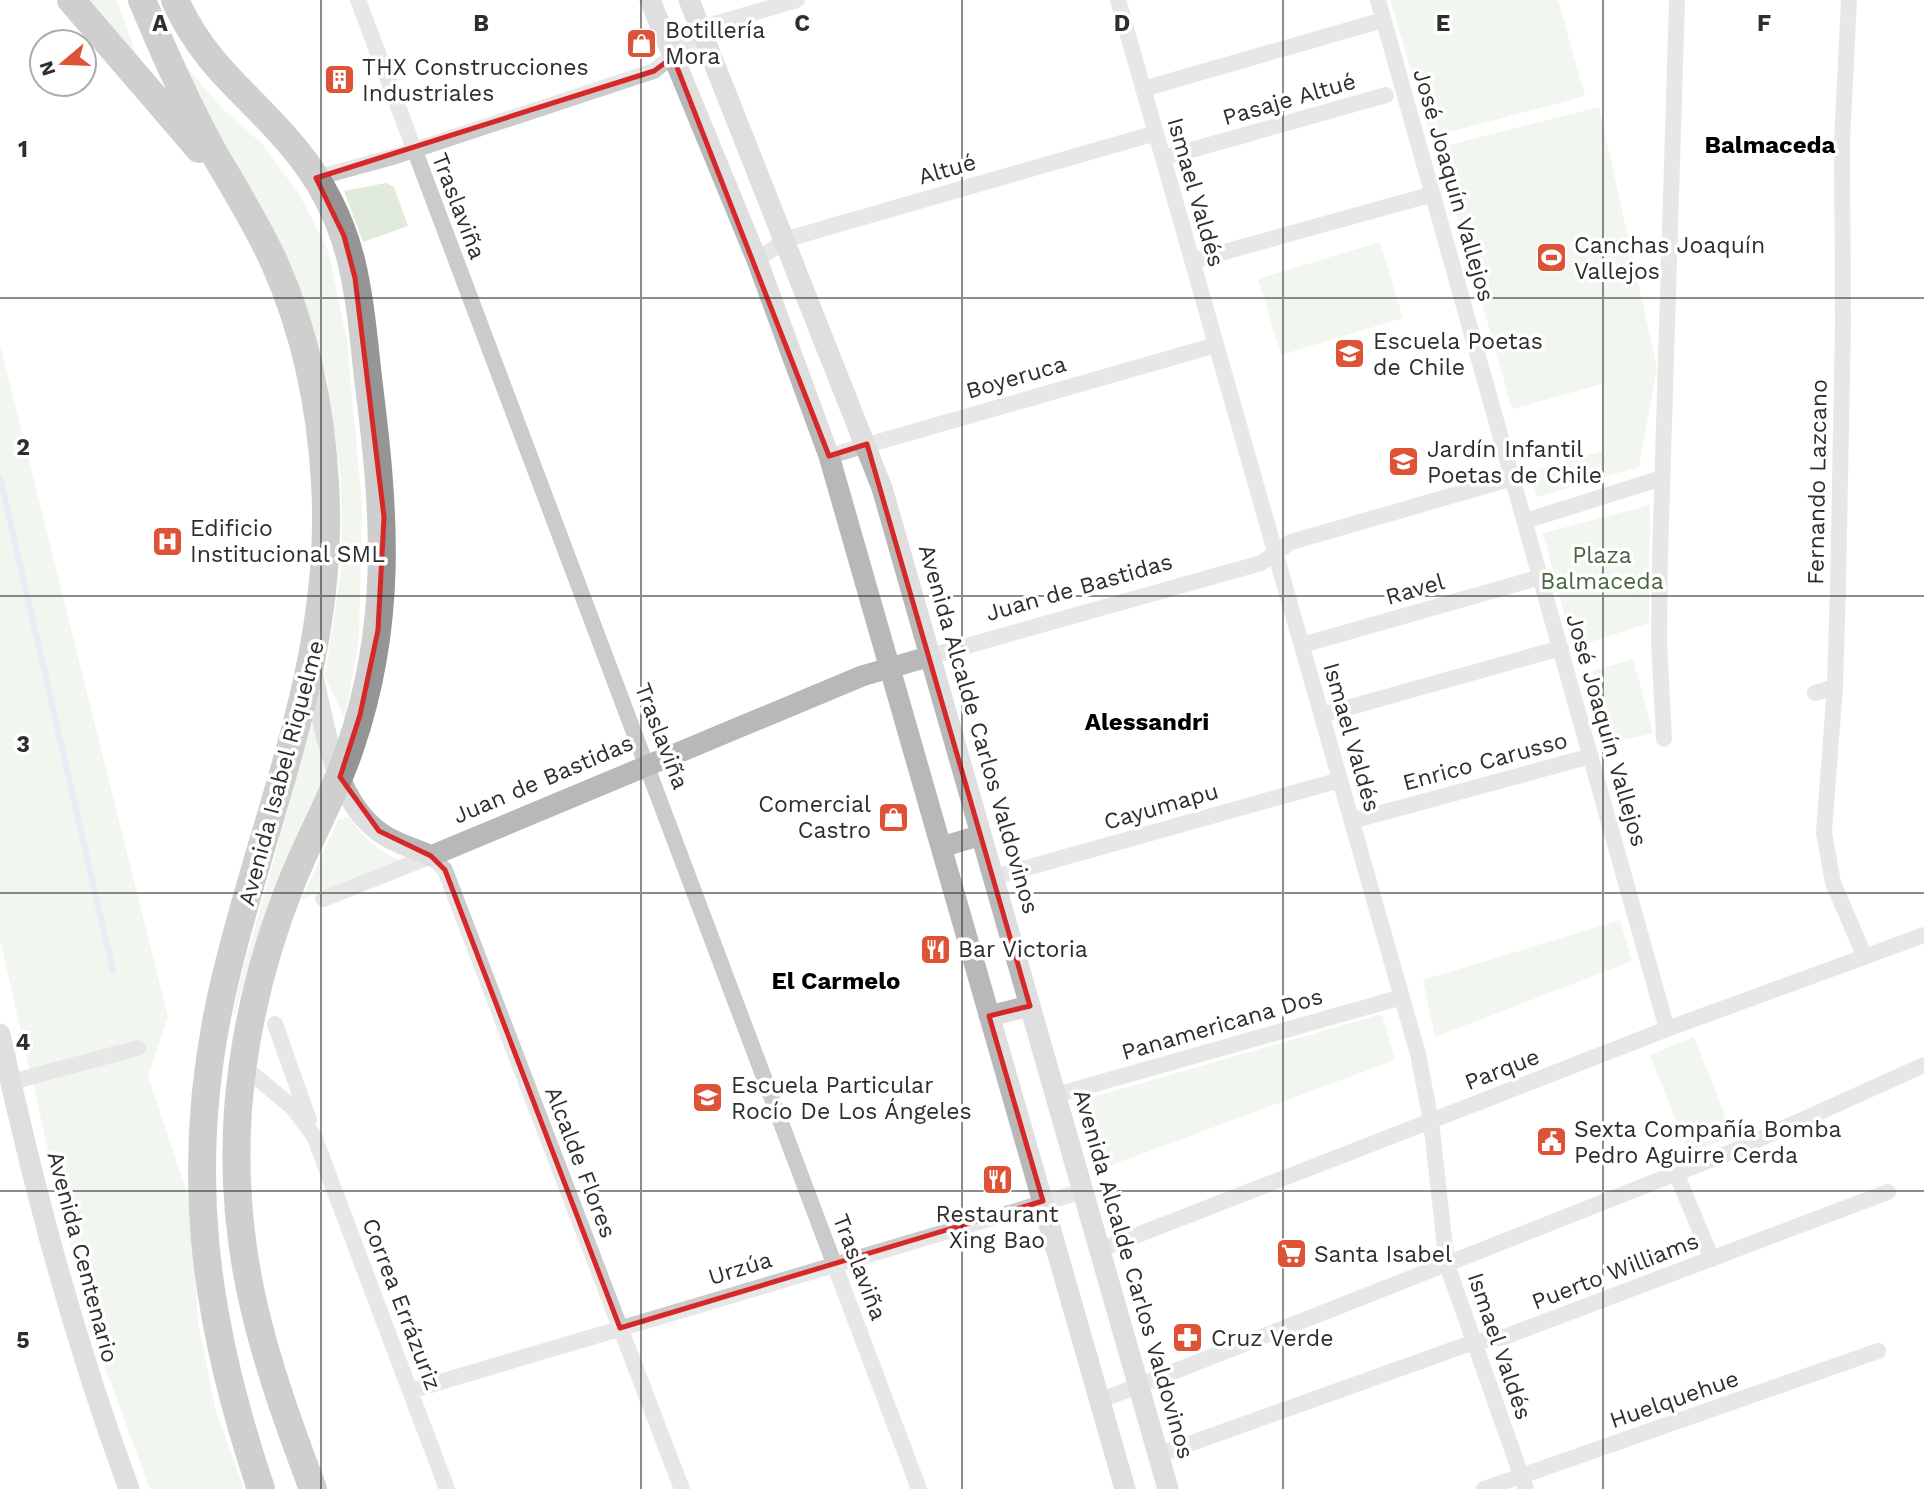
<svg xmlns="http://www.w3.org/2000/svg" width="1924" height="1489" viewBox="0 0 1924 1489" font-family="'Work Sans',sans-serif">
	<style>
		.green { fill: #e0ebdc }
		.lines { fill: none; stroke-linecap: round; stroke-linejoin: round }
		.stream { stroke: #c9d5ea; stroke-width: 6 }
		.street { stroke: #cbcbcb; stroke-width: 16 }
		.secondary { stroke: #b8b8b8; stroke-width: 21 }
		.highway { stroke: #959595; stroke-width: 28 }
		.marked { fill: none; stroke: #d62828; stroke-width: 5; stroke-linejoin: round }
		.grid { fill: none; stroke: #2e2e2e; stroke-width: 2; stroke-opacity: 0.55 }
		.labels { text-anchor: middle; stroke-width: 7; stroke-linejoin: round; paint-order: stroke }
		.poi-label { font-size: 23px; fill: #2e2e2e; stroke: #fff; text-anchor: start }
		.street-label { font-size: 23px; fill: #2e2e2e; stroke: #fff }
		.park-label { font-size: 23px; fill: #46683d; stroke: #fff }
		.neighbourhood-label { font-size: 24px; font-weight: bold; fill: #000; stroke: #fff }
		.grid-label { font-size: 23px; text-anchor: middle; font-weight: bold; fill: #2e2e2e; stroke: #fff; stroke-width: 7; stroke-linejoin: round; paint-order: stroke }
	</style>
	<rect width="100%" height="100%" fill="#fff"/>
	<path class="green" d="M86 0H117L136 54 132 52Z
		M1390 0H1558L1585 96 1431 137Z
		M176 55 222 108 262 144 299 194 328 250 347 340 362 505 359 637 345 719 325 676 342 565 341 479 327 378 295 285Z
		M1599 107 1657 368 1639 467 1537 497 1530 472 1602 451V384L1512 409 1438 148Z
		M386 183 394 187 408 226 363 242 344 191Z
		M1380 242 1403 318 1281 355 1258 279Z
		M0 344 168 1017 148 1076 191 1205 198 1323 216 1411 244 1489H150L97 1346 66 1228 0 940Z
		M1650 505 1649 623 1573 648 1543 533Z
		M1633 659 1653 733 1612 743 1592 671Z
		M313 719 326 776 261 928 232 1022 240 981Z
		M349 817C364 838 377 851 402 861L301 900 338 820Z
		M1620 920 1632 961 1435 1037 1423 980Z
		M1382 1014 1395 1060 1098 1170 1079 1101Z
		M1694 1037 1733 1136 1689 1153 1650 1055Z"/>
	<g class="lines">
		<path class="stream" d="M0 477 113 971"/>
		<path class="street" d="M358 0 919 1489
			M1118 0 1418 1054 1431 1121 1447 1265 1526 1489
			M1378 0 1667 1029
			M1849 0 1842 142 1843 324 1838 586 1835 687 1824 832 1833 883 1865 957
			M1143 89 1383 20
			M1163 158 1386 95
			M316 178 396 156 654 71 711 25 797 0
			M757 260 787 239 1156 133
			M1192 261 1433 194
			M829 456 1216 345
			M1525 521 1662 478
			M1302 645 1541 577
			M931 656 1261 563 1291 542 1513 478
			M1815 693 1835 687
			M1322 715 1561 648
			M1664 739 1659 642 1660 555 1677 0
			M1352 821 1591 756
			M994 877 1340 780
			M323 899 431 856 445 870 682 1489
			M275 1024 309 1120
			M243 1066 292 1107 314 1136 447 1489
			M11 1082 138 1048
			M1056 1095 1402 997
			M1676 1173 1712 1259
			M1099 1250 1667 1029 1924 935
			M410 1391 1083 1191
			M1099 1401 1733 1151 1924 1065
			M1158 1455 1474 1342 1504 1337 1888 1192
			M1484 1489 1878 1351"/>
		<path class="secondary" d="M650 0 757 260 829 456 1125 1489
			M689 0 882 488 1168 1489
			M312 671C324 724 333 799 381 833 396 844 415 848 431 856L862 676 931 656
			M942 847 981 835
			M989 1016 1030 1006
			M0 1034C35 1193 73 1337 129 1489"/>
		<path class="highway" d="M71 0 199 149
			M142 0C164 53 187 105 215 155 236 191 258 226 275 264 305 332 321 409 325 483 336 661 263 815 224 984 182 1164 203 1317 261 1489
			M175 0C206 69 250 94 294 148 321 180 341 220 351 260 361 301 364 344 369 386 385 514 393 623 350 748 335 793 311 835 293 879 263 953 244 1031 238 1110 228 1252 264 1359 313 1489"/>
	</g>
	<path d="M0 0H1924V1489H0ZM673 57 829 456 867 444 1030 1006 989 1016 1043 1201 620 1328 445 870 431 856 379 831 340 777 360 715 378 630 384 517 355 278 344 236 316 178 654 71Z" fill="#fff" fill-opacity=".55" fill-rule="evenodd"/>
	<path class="marked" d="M673 57 829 456 867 444 1030 1006 989 1016 1043 1201 620 1328 445 870 431 856 379 831 340 777 360 715 378 630 384 517 355 278 344 236 316 178 654 71Z"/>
	<path class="grid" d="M321 0V1489M641 0V1489M962 0V1489M1283 0V1489M1603 0V1489M0 298H1924M0 596H1924M0 893H1924M0 1191H1924"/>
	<defs>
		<symbol id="shop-square" viewBox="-11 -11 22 22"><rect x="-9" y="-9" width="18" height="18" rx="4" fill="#de5336" stroke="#fff"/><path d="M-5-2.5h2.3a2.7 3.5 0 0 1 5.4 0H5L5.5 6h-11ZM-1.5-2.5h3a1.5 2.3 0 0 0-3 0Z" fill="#fff"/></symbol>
		<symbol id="building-square" viewBox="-11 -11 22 22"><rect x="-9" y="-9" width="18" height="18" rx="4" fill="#de5336" stroke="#fff"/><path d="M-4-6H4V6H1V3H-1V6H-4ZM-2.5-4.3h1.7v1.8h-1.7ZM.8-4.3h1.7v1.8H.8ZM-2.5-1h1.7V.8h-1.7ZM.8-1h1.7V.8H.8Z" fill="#fff"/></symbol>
		<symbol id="stadium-square" viewBox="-11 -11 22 22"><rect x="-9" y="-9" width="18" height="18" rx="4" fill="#de5336" stroke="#fff"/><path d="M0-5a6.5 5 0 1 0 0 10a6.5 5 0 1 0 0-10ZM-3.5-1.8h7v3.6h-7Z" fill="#fff"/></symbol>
		<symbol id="school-square" viewBox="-11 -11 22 22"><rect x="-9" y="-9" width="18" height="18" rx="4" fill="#de5336" stroke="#fff"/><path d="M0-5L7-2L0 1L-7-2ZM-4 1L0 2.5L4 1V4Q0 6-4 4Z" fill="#fff"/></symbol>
		<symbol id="hospital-square" viewBox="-11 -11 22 22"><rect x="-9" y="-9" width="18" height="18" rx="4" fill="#de5336" stroke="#fff"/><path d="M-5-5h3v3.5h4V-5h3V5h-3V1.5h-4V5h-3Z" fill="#fff"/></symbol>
		<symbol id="restaurant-square" viewBox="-11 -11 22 22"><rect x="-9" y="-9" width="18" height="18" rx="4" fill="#de5336" stroke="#fff"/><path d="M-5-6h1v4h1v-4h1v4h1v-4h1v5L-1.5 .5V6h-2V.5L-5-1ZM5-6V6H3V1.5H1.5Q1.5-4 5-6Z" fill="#fff"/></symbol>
		<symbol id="civic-square" viewBox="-11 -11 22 22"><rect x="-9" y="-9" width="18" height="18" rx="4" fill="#de5336" stroke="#fff"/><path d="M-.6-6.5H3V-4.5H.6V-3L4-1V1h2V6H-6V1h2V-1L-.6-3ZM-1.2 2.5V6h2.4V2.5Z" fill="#fff"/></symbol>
		<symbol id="supermarket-square" viewBox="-11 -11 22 22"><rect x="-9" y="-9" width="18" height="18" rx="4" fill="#de5336" stroke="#fff"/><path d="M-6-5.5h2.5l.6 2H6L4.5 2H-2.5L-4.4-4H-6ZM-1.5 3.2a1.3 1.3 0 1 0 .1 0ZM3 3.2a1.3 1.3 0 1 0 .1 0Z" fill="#fff"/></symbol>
		<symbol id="pharmacy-square" viewBox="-11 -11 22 22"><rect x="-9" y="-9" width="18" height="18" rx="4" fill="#de5336" stroke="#fff"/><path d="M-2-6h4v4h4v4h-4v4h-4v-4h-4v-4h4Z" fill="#fff"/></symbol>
	</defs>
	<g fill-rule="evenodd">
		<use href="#shop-square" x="624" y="26" width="35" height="35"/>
		<use href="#building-square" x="322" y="62" width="35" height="35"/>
		<use href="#stadium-square" x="1534" y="240" width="35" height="35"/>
		<use href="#school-square" x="1332" y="336" width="35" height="35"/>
		<use href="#school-square" x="1386" y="444" width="35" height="35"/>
		<use href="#hospital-square" x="150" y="524" width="35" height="35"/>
		<use href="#shop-square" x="876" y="800" width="35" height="35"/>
		<use href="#restaurant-square" x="918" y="932" width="35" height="35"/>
		<use href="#school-square" x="690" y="1080" width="35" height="35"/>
		<use href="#civic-square" x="1534" y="1124" width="35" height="35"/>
		<use href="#restaurant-square" x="980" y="1162" width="35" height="35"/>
		<use href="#supermarket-square" x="1274" y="1236" width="35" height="35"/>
		<use href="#pharmacy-square" x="1170" y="1320" width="35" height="35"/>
	</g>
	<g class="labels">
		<g class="poi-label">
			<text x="665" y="38">Botillería<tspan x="665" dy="26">Mora</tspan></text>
			<text x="362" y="75">THX Construcciones<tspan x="362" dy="26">Industriales</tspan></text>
			<text x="1574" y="253">Canchas Joaquín<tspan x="1574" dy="26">Vallejos</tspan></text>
			<text x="1373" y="349">Escuela Poetas<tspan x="1373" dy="26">de Chile</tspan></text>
			<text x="1427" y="457">Jardín Infantil<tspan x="1427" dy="26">Poetas de Chile</tspan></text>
			<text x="190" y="536">Edificio<tspan x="190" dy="26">Institucional SML</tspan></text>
			<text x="871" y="812" text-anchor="end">Comercial<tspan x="871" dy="26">Castro</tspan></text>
			<text x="958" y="957">Bar Victoria</text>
			<text x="731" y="1093">Escuela Particular<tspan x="731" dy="26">Rocío De Los Ángeles</tspan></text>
			<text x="1574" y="1137">Sexta Compañía Bomba<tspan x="1574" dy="26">Pedro Aguirre Cerda</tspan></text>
			<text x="997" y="1222" text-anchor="middle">Restaurant<tspan x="997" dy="26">Xing Bao</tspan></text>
			<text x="1314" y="1262">Santa Isabel</text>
			<text x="1211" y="1346">Cruz Verde</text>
		</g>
		<g class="street-label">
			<text transform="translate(1289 99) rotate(-16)" y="8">Pasaje Altué</text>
			<text transform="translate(947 169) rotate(-16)" y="8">Altué</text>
			<text transform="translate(1454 185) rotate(74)" y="8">José Joaquín Vallejos</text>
			<text transform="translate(1196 192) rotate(74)" y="8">Ismael Valdés</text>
			<text transform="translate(459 206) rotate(69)" y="8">Traslaviña</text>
			<text transform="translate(1016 377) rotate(-16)" y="8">Boyeruca</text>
			<text transform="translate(1817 482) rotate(-89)" y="8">Fernando Lazcano</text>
			<text transform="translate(1079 587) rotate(-16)" y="8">Juan de Bastidas</text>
			<text transform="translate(1415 589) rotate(-16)" y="8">Ravel</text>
			<text transform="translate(979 729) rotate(74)" y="8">Avenida Alcalde Carlos Valdovinos</text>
			<text transform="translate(1607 730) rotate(74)" y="8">José Joaquín Vallejos</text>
			<text transform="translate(662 736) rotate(69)" y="8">Traslaviña</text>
			<text transform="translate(1352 737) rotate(74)" y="8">Ismael Valdés</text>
			<text transform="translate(1485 761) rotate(-15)" y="8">Enrico Carusso</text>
			<text transform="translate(281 773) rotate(-75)" y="8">Avenida Isabel Riquelme</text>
			<text transform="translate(543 779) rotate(-23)" y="8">Juan de Bastidas</text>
			<text transform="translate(1161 806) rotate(-16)" y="8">Cayumapu</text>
			<text transform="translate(1222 1024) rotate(-16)" y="8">Panamericana Dos</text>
			<text transform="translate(1502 1069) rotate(-21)" y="8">Parque</text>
			<text transform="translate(581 1162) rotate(69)" y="8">Alcalde Flores</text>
			<text transform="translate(83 1257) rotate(75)" y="8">Avenida Centenario</text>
			<text transform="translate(860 1267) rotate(69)" y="8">Traslaviña</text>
			<text transform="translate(740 1268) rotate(-17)" y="8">Urzúa</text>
			<text transform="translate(1615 1271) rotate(-21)" y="8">Puerto Williams</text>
			<text transform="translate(1134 1274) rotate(74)" y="8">Avenida Alcalde Carlos Valdovinos</text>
			<text transform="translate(402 1304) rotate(69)" y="8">Correa Errázuriz</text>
			<text transform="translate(1500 1346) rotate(71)" y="8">Ismael Valdés</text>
			<text transform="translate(1674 1399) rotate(-19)" y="8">Huelquehue</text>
		</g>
		<g class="park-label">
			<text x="1602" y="563">Plaza<tspan x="1602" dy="26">Balmaceda</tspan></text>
		</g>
		<g class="neighbourhood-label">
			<text x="1770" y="153">Balmaceda</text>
			<text x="1147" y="730">Alessandri</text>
			<text x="836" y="989">El Carmelo</text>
		</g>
	</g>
	<g class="grid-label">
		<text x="160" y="31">A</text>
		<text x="481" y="31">B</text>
		<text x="802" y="31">C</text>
		<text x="1122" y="31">D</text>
		<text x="1443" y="31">E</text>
		<text x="1764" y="31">F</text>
		<text x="23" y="157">1</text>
		<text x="23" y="455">2</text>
		<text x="23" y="752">3</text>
		<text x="23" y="1050">4</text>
		<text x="23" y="1348">5</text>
	</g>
	<g transform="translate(63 63) rotate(251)"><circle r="33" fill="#ffffff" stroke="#ababab" stroke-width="2"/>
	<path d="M0-5L12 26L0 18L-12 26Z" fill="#de5336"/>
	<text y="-10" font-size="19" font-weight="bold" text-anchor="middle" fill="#2e2e2e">N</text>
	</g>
</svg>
